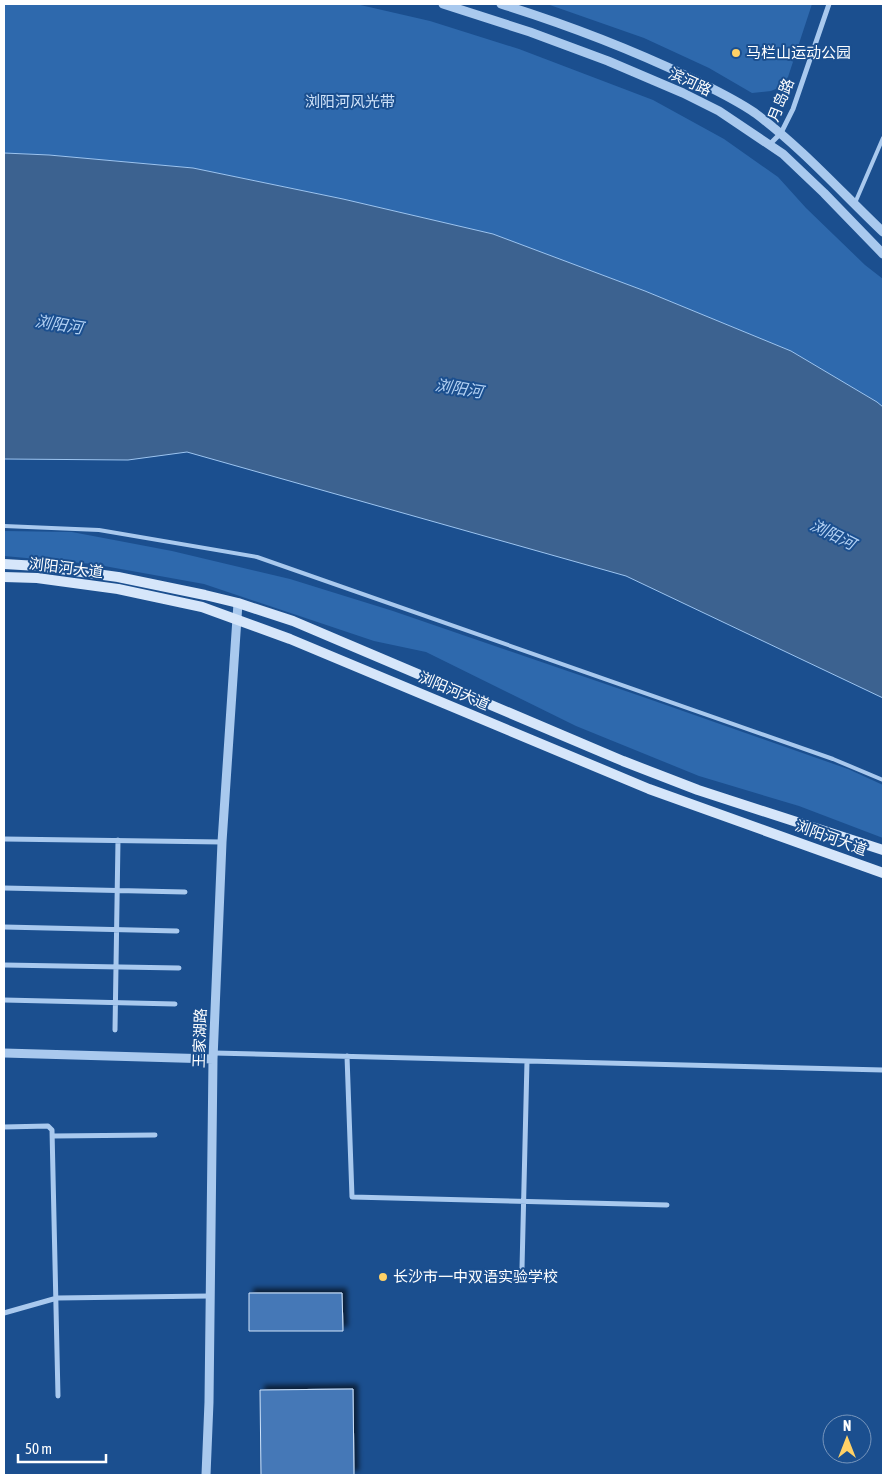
<svg xmlns="http://www.w3.org/2000/svg" width="887" height="1479" viewBox="0 0 887 1479" font-family="'Asap Condensed','Noto Sans SC',sans-serif">
	<style>
		.green { fill: #2e69ad }
		.water { fill: #3c6290; stroke: #9cc4f0 }
		.building { fill: #4478b7; stroke: #cfe3fa; filter: url(#shadow) }
		.lines { fill: none; stroke-linecap: round; stroke-linejoin: round }
		.service { stroke: #a9c9ee; stroke-width: 4 }
		.minor { stroke: #a9c9ee; stroke-width: 5 }
		.tertiary { stroke: #a9c9ee; stroke-width: 9 }
		.secondary { stroke: #d6e6fa; stroke-width: 10 }
		.poi-dot { fill: #ffd166; stroke: #1b4f8f; stroke-width: 2 }
		.labels { text-anchor: middle; stroke-width: 4; stroke-linejoin: round; paint-order: stroke }
		.poi-label { font-size: 15px; fill: #fff; stroke: #1b4f8f; text-anchor: start }
		.street-label { font-size: 15px; fill: #fff; stroke: #1b4f8f }
		.park-label { font-size: 15px; fill: #cfe3fa; stroke: #1b4f8f }
		.water-label { font-size: 16px; font-style: italic; fill: #b5d3f5; stroke: #1b4f8f }
	</style>
	<defs>
		<filter id="shadow"><feDropShadow dx="4.5" dy="-4.5" stdDeviation="2.5" flood-color="#0009"/></filter>
	</defs>
	<rect width="100%" height="100%" fill="#1b4f8f"/>
	<path class="green" d="M4 4H356L430 21 519 49 653 100 724 139 778 177 806 208 865 265 883 279V407L877 402 791 351 645 291 493 234 343 199 193 168 49 155 4 153Z
		M547 4H812L788 77 778 88 771 91 752 93 709 68 644 38Z
		M4 531 72 532 172 551 290 579 393 611 646 698 848 769 883 785V838L799 806 699 776 576 726 426 652 374 641 204 584 93 564 4 556Z"/>
	<path class="water" d="M4 153 49 155 193 168 343 199 493 234 645 291 791 351 877 402 883 407V698L626 576 187 452 128 460 4 459Z"/>
	<path class="building" d="M249 1293H342L343 1331H249Z
		M353 1389 354 1475H261L260 1390Z"/>
	<g class="lines">
		<path class="service" d="M855 203 883 138
			M4 526 99 530 257 557 833 759 883 780"/>
		<path class="minor" d="M769 145 781 133 793 109 829 4
			M4 839 222 842
			M4 888 185 892
			M4 927 177 931
			M4 965 179 968
			M4 1000 175 1004
			M115 1030 118 840
			M214 1053 883 1070
			M347 1056 352 1197 667 1205
			M4 1127 48 1126 52 1130 58 1396
			M53 1136 155 1135
			M522 1268 527 1061
			M4 1313 57 1298 209 1296"/>
		<path class="tertiary" d="M443 4 530 32 608 61 683 93 719 111 783 154 824 193 883 254
			M501 4C565 24 628 48 689 77 711 88 735 99 755 113 802 148 841 192 883 232
			M4 1053 213 1059
			M206 1475 209 1402 213 1059 222 842 238 603"/>
		<path class="secondary" d="M4 564 38 566 118 577 205 595 238 603 293 621 623 761 698 790 883 850
			M4 577 37 578 118 589 202 607 290 639 649 789 883 873"/>
	</g>
	<g class="poi-dot">
		<circle cx="736" cy="53" r="5"/>
		<circle cx="383" cy="1277" r="5"/>
	</g>
	<g class="labels">
		<g class="poi-label">
			<text x="746" y="58">马栏山运动公园</text>
			<text x="393" y="1282">长沙市一中双语实验学校</text>
		</g>
		<g class="street-label">
			<text transform="translate(690 82) rotate(25)" y="5">滨河路</text>
			<text transform="translate(781 100) rotate(-68)" y="5">月岛路</text>
			<text transform="translate(66 568) rotate(7)" y="5">浏阳河大道</text>
			<text transform="translate(454 691) rotate(23)" y="5">浏阳河大道</text>
			<text transform="translate(831 838) rotate(20)" y="5">浏阳河大道</text>
			<text transform="translate(200 1038) rotate(-88)" y="5">王家湖路</text>
		</g>
		<g class="park-label">
			<text x="350" y="107">浏阳河风光带</text>
		</g>
		<g class="water-label">
			<text transform="translate(59 324) rotate(9)" y="6">浏阳河</text>
			<text transform="translate(459 388) rotate(9)" y="6">浏阳河</text>
			<text transform="translate(833 534) rotate(26)" y="6">浏阳河</text>
		</g>
	</g>
	<rect width="887" height="1479" fill="none" stroke="#ffffff" stroke-width="10"/>
	<g transform="translate(847 1439)"><circle r="24" fill="#1b4f8f" stroke="#7695bc"/>
	<path d="M0-4L9 19L0 12L-9 19Z" fill="#ffd166"/>
	<text y="-8" font-size="14" font-weight="bold" text-anchor="middle" fill="#ffffff">N</text>
	</g>
	<path d="M18 1454v8h88v-8" fill="none" stroke="#ffffff" stroke-width="2.5"/>
	<text x="25" y="1454" font-size="15" fill="#ffffff" stroke="#1b4f8f" stroke-width="4" paint-order="stroke">50 m</text>
</svg>
